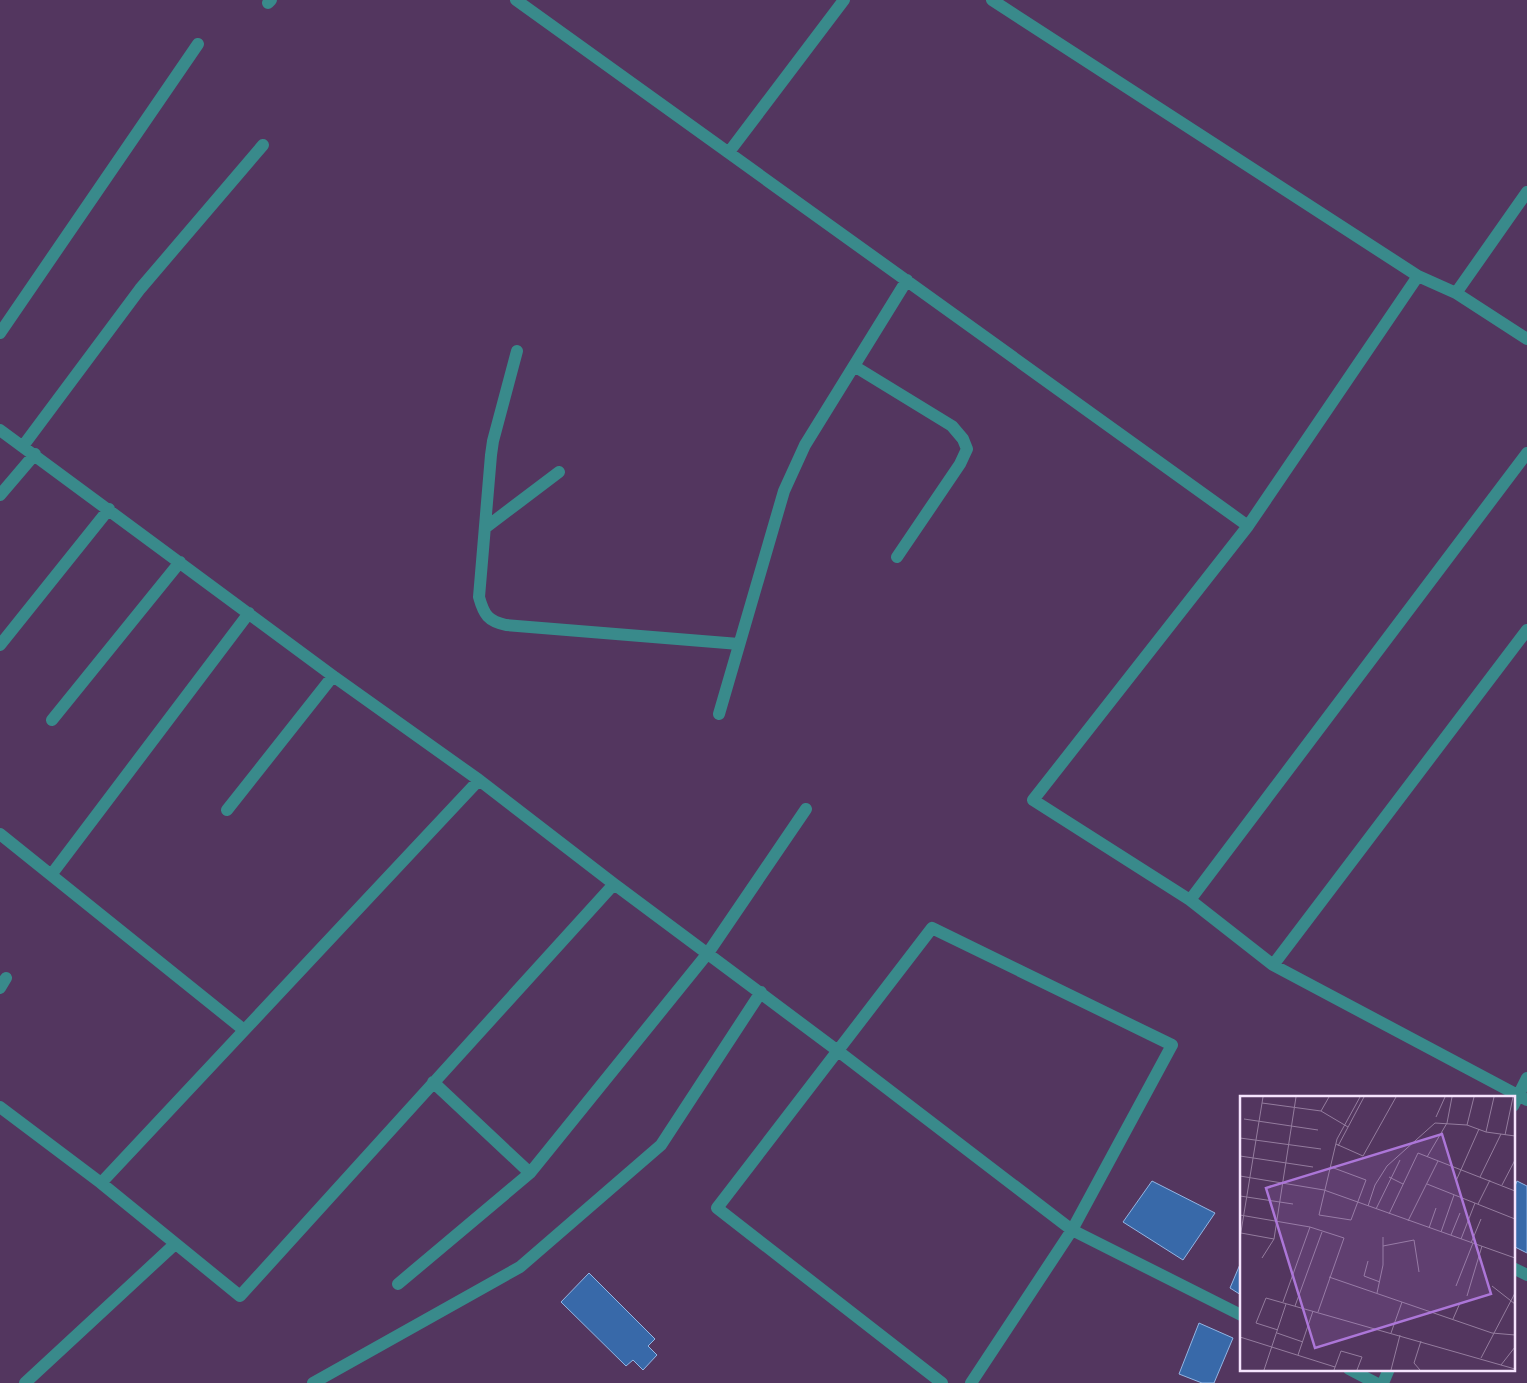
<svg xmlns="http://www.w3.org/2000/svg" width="1527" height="1383" viewBox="0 0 1527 1383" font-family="Mulish,sans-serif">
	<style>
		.building { fill: #3869a9; stroke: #92b5e3 }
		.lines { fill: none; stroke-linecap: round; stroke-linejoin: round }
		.minor { stroke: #398a8b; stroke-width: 12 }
		.inset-road { fill: none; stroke: #947c9e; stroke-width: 1 }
		.view { fill: #ac76d8; fill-opacity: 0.15; stroke: #ac76d8; stroke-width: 2.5 }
		.inset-edge { fill: none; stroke: #f6e4fd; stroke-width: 2.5 }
	</style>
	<rect width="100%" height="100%" fill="#53365f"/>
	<path class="building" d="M1152 1181 1215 1213 1183 1260 1123 1222Z
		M1517 1181 1527 1186V1253L1513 1246V1191Z
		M1241 1262V1295L1230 1288Z
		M589 1273 655 1339 648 1346 657 1355 643 1370 633 1360 626 1366 561 1302Z
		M1199 1323 1233 1338 1214 1383H1202L1179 1374Z"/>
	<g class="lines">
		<path class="minor" d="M516 0 1248 526
			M992 0 1418 276 1456 293 1527 339
			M268 3 271 0
			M729 152 844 0
			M1418 276 1248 526 1033 800 1190 900 1273 965 1527 1100
			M1456 293 1527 192
			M0 333 198 44
			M517 351 493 441 491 455 479 597C484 615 488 621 506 625L739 644
			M854 366 952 426 963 439 967 449 960 464 897 557
			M0 430 333 676 479 780 614 884 838 1051 1072 1230 1241 1315
			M23 446 140 289 263 145
			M0 495 35 454
			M485 528 559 472
			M0 645 109 509
			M719 714 784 491 805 445 907 280
			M52 720 180 562
			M227 810 333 676
			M0 834 244 1030
			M51 875 249 613
			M1190 900 1527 453
			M1273 965 1527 630
			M0 988 6 978
			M433 1082 530 1173
			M1513 1106 1527 1078
			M0 1107 101 1183 240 1296 614 884
			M101 1183 479 780
			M1513 1268 1527 1275
			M398 1284 530 1173 708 953 806 809
			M1349 1369 1376 1383
			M25 1383 175 1244
			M313 1383 520 1267 661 1145 761 992
			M942 1383 717 1208 932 928 1172 1045 1072 1230 971 1383
			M1383 1383 1389 1369"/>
	</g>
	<g transform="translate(1240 1096)">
		<rect width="275" height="275" fill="#53365f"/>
		<path class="inset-road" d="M22 7 81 15 108 31M81 15 89 1M196 21 205 1M4 23 78 34M227 29 234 1M246 36 254 1M265 39 273 1M0 42 81 53M96 48 123 60 156 1M98 50 124 1M0 60 73 71M187 61 207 27 212 1M91 71 126 84 111 124 79 119 97 43 120 1M0 80 84 94 275 162M149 81 163 88M240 81 261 38M216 85 239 33M187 88 275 123M262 89 275 64M0 100 53 108M238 108 250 84M128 110 135 89 147 70 195 27 227 29 246 36 275 40M136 113 160 64M149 118 178 57 275 95M0 119 70 131 104 142 78 216M168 125 198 65M189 132 196 112M201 136 214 99M1 137 34 143M211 139 220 117M0 142 23 1M221 143 235 107M231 147 241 123M143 150 174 144 179 176M22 162 34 143 56 1M128 165 124 180 140 186M89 181 252 237 275 239M216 190 233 147M252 190 275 208M137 197 143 169V141M227 200 242 150M43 206 70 131M55 210 82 136M213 223 220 207M38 234 16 227 26 202 275 273M37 237 63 246M151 237 162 206M0 241 95 271M58 259 73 215M241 262 275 197M261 269 275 251M24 274 46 208M94 274 101 255 122 261 117 274M151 274 160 239M180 274 174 267 181 245"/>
		<path class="view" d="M202 38 251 198 75 252 26 92Z"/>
		<rect width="275" height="275" class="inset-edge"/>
	</g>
</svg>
